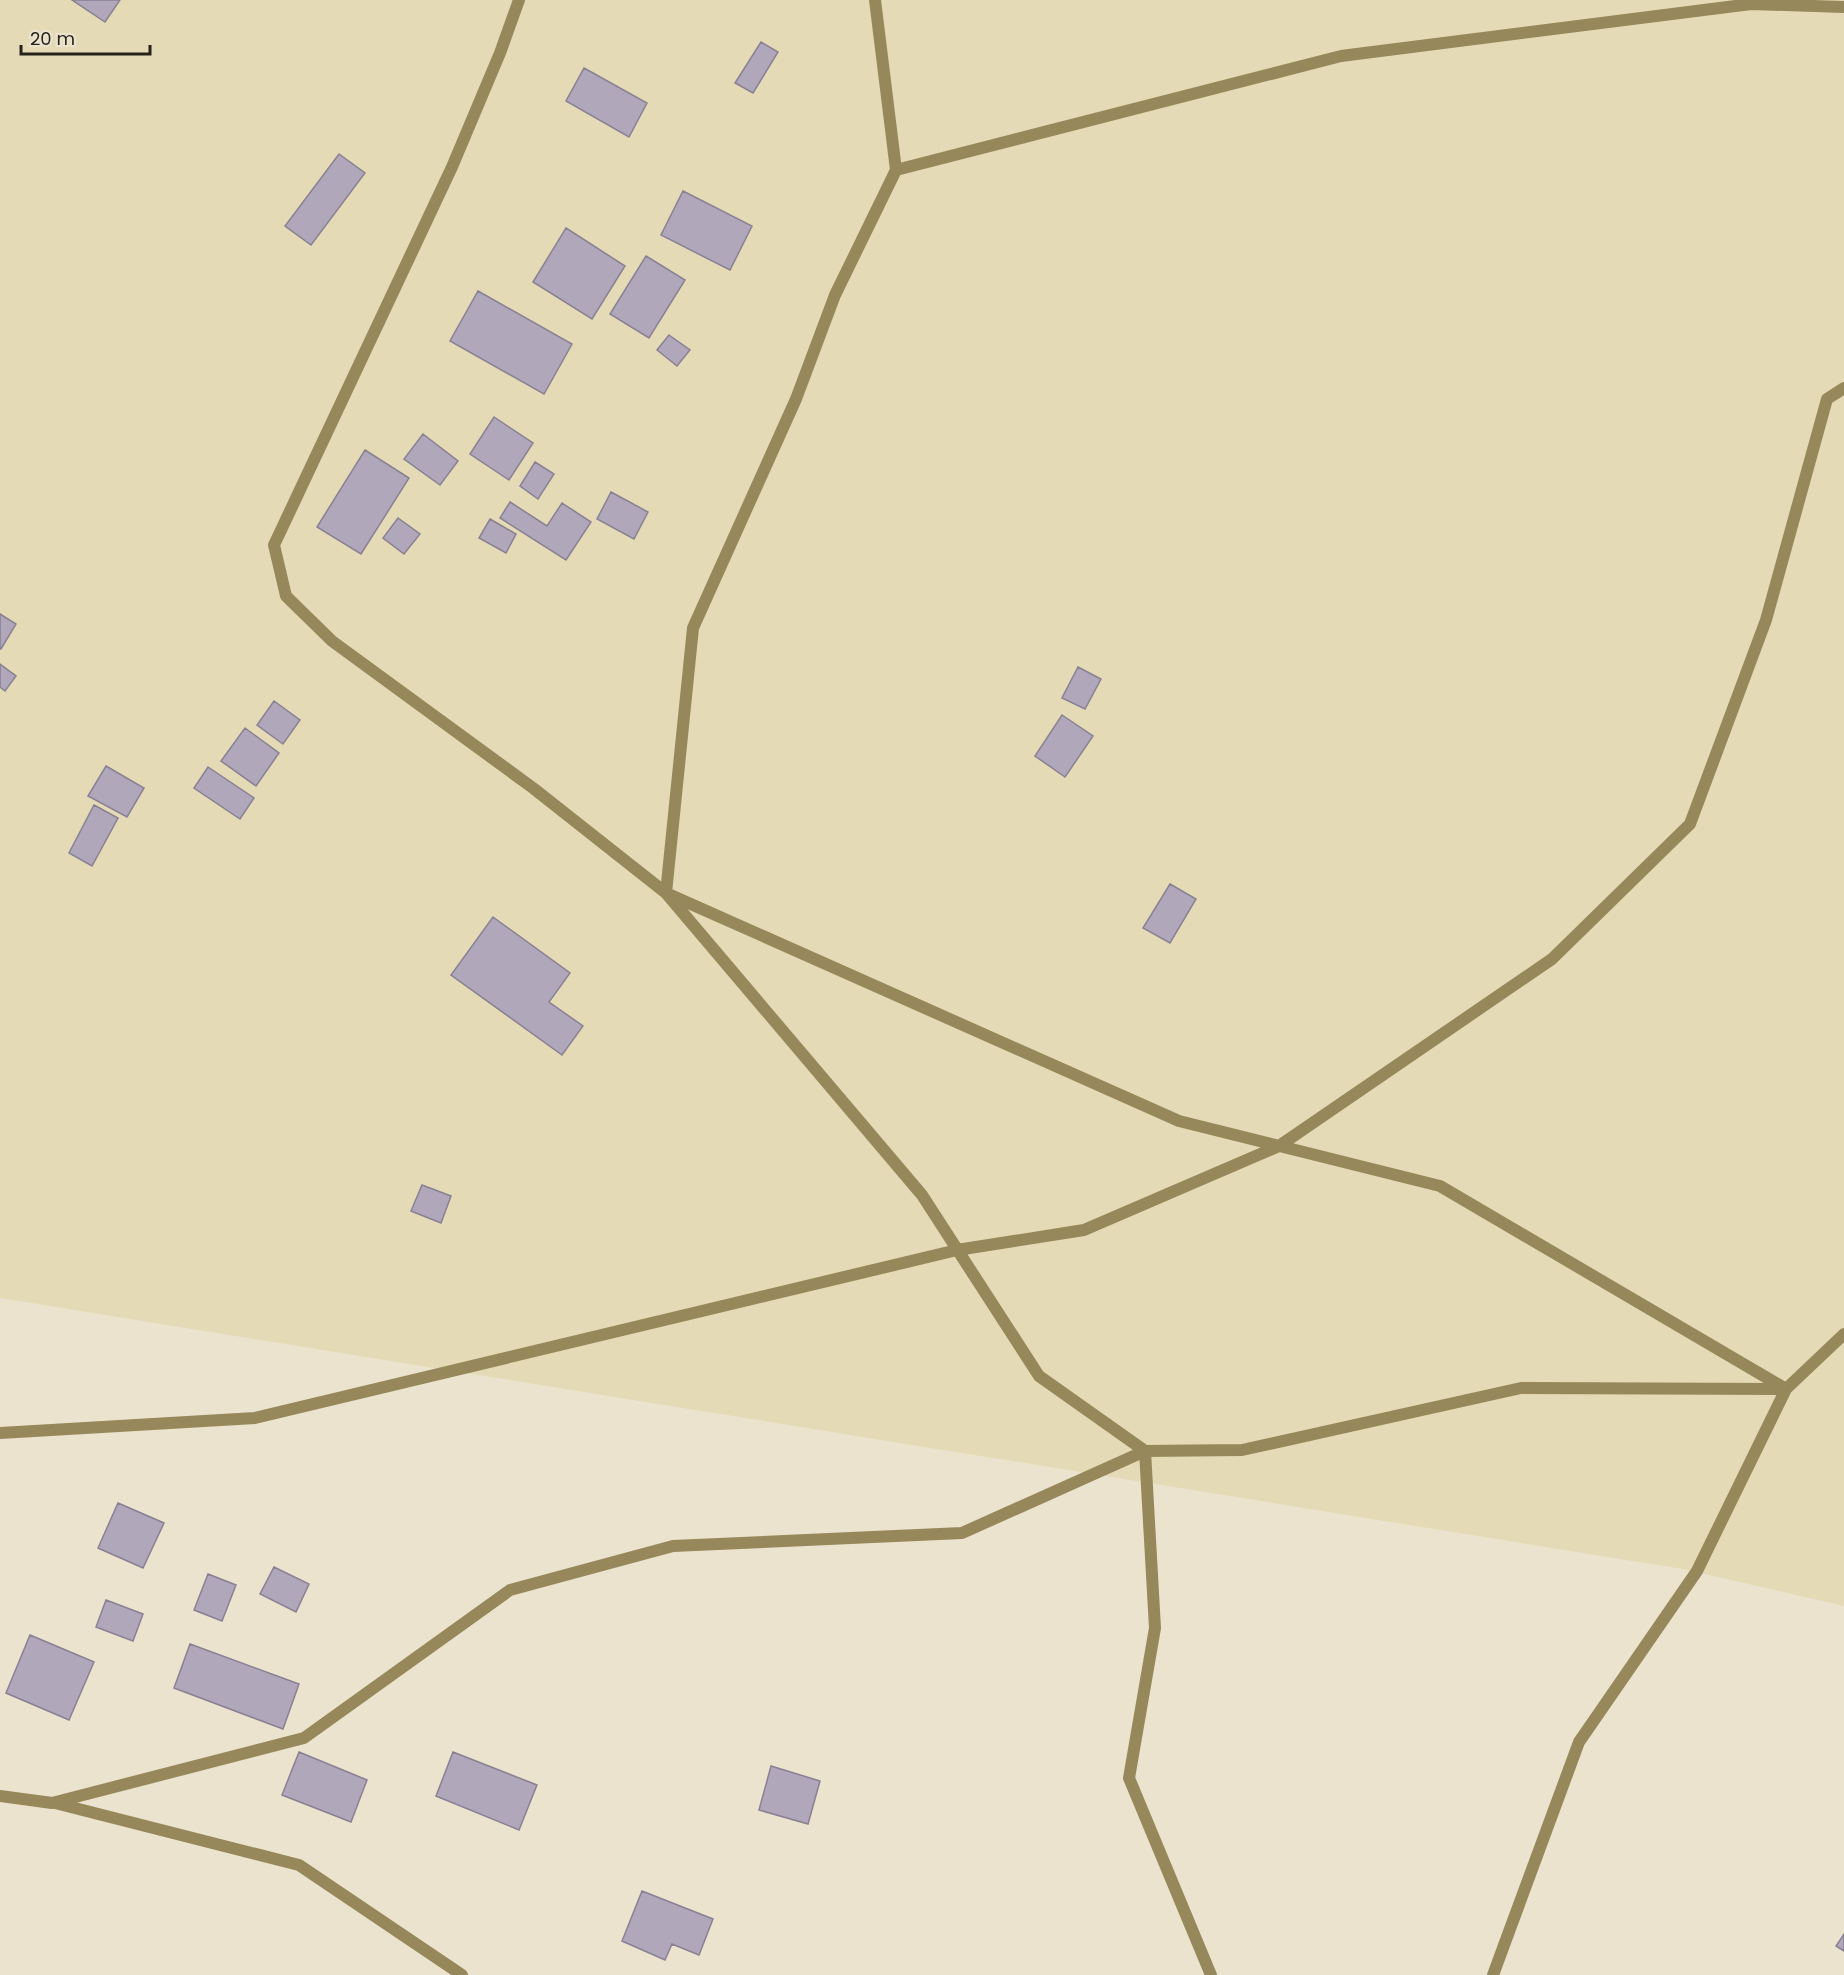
<svg xmlns="http://www.w3.org/2000/svg" width="1844" height="1975" viewBox="0 0 1844 1975" font-family="Poppins,sans-serif">
	<style>
		.sand { fill: #e4dab5 }
		.building { fill: #b0a7bb; stroke: #898093; stroke-width: 1.5 }
		.lines { fill: none; stroke-linecap: round; stroke-linejoin: round }
		.street { stroke: #96885a; stroke-width: 12 }
	</style>
	<rect width="100%" height="100%" fill="#ebe3ce"/>
	<path class="sand" d="M0 0H1844V1606L1683 1569 0 1298Z"/>
	<path class="building" d="M72 0H120L105 22Z
		M761 42 778 52 753 93 735 83Z
		M584 68 647 103 629 137 566 101Z
		M339 154 365 173 311 245 285 226Z
		M683 191 752 226 730 270 661 235Z
		M566 228 625 266 592 319 533 282Z
		M646 256 685 280 649 338 610 314Z
		M478 291 572 344 544 394 450 341Z
		M669 335 690 350 677 366 657 350Z
		M494 417 533 443 509 480 470 454Z
		M423 434 458 461 440 485 404 459Z
		M365 450 409 478 361 554 317 527Z
		M535 462 554 474 538 499 520 486Z
		M611 492 648 512 634 539 597 519Z
		M510 502 547 526 562 503 591 522 566 560 500 518Z
		M398 518 420 534 404 554 383 538Z
		M490 519 516 534 506 553 479 538Z
		M0 614 16 624 1 649H0Z
		M0 664 16 676 5 691 0 687Z
		M1078 667 1101 679 1085 709 1062 698Z
		M274 701 300 720 283 744 257 725Z
		M1062 715 1093 736 1065 777 1035 756Z
		M245 728 279 753 256 786 221 761Z
		M106 766 144 788 127 817 88 796Z
		M208 767 254 798 240 819 194 788Z
		M94 805 118 818 92 866 69 853Z
		M1170 884 1196 899 1170 943 1143 928Z
		M493 917 570 973 549 1002 583 1026 562 1055 451 975Z
		M422 1185 451 1196 441 1223 411 1211Z
		M118 1503 164 1523 143 1568 98 1548Z
		M274 1567 309 1584 296 1612 260 1594Z
		M208 1574 236 1585 222 1621 194 1610Z
		M106 1600 143 1614 133 1641 96 1627Z
		M30 1635 94 1662 69 1720 6 1693Z
		M190 1644 299 1684 283 1729 174 1688Z
		M299 1752 367 1780 351 1822 282 1795Z
		M453 1752 537 1785 519 1830 436 1796Z
		M771 1766 820 1781 808 1824 759 1810Z
		M642 1891 713 1919 699 1955 672 1944 665 1960 622 1941Z
		M1844 1934V1951L1836 1946Z"/>
	<g class="lines">
		<path class="street" d="M875 0 896 170 1341 56 1751 4 1844 7
			M896 170 835 295 796 399 693 628 666 893 922 1195 1039 1376 1145 1451 1155 1628 1129 1778 1211 1975
			M0 1433 255 1418 957 1250 1084 1230 1279 1146 1552 959 1690 824 1766 620 1827 399 1844 388
			M0 1796 52 1803 304 1738 510 1590 673 1546 962 1533 1145 1451 1242 1450 1521 1388 1786 1389 1440 1186 1179 1121 666 893 533 788 332 641 286 596 274 545 452 167 500 53 519 0
			M55 1803 299 1865 462 1975
			M1493 1975 1579 1742 1697 1571 1786 1389 1844 1334"/>
	</g>
	<path d="M21 45v9h129v-9" fill="none" stroke="#26231b" stroke-width="3"/>
	<text x="30" y="45" font-size="18" fill="#26231b" stroke="#ebe3ce" stroke-width="4.5" paint-order="stroke">20 m</text>
</svg>
